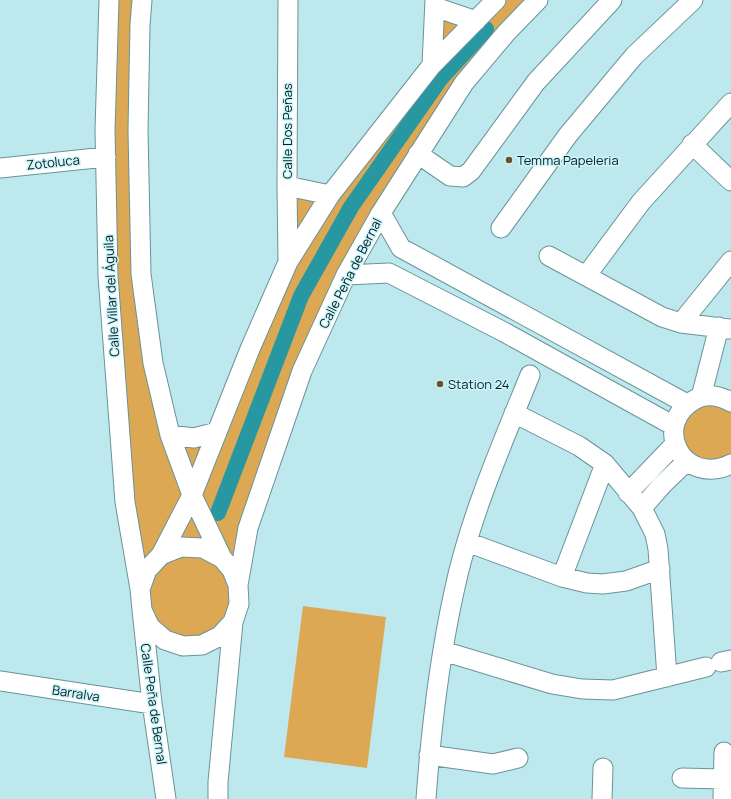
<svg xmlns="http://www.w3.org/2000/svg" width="731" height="799" viewBox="0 0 731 799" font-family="Manrope,sans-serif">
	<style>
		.green { fill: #dca854 }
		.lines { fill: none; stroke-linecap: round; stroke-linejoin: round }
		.canal { stroke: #2797a2; stroke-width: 16 }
		.minor-casing { stroke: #699398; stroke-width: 21 }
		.minor { stroke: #fff; stroke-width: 19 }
		.poi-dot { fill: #6d5124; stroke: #caf6fc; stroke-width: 1.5 }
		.labels { text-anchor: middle; stroke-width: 3; stroke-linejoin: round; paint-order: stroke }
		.street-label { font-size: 13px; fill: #0b1c1e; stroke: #caf6fc }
		.poi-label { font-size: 13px; fill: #0b1c1e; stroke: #caf6fc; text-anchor: start }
	</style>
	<rect width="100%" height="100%" fill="#bde9ee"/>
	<path class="green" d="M109 0H142L141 274 170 435 217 432 288 262 287 186 330 195 432 65 435 7 476 21 496 0H538L506 33 346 275 248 528 239 604 202 645 150 627 115 372Z
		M731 402V464L687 461 679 414 687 404Z
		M303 606 386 617 367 768 284 757Z"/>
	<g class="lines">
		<path class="canal" d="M218 513 301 296 351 207 441 78 486 29"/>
		<defs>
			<path id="minor" d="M109 0 105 130 108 276 125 502 140 589
				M142 0 140 25 138 130 141 274 153 363 170 435 192 495 222 558
				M288 0 287 186 288 262
				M435 7 476 21
				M432 65 435 0
				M692 144 731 181
				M418 154 450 176 463 177 471 171 536 82 612 0
				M0 168 106 157
				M287 186 330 195
				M381 213 401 248 687 404
				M501 228 568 135 634 56 693 0
				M549 256 662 317 681 323 731 329
				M346 275 389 273 504 332 674 426
				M586 276 641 202 731 103
				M681 323 731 261
				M701 397 719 327
				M731 402C720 396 708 393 696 399 650 423 682 488 731 464
				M514 413 579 446 605 464 642 508 655 534 658 549 667 677
				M170 435 194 438 217 432
				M628 493 675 444
				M642 508 662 485 687 461
				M467 542 562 577 587 583 603 584 626 581 660 569
				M161 555 192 495 250 349 288 262 330 195 432 65 496 0
				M562 577 605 464
				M238 585 248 528 302 371 346 275 381 213 464 83 506 33 538 0
				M142 610 150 627 165 640 183 646 202 645 220 636 233 622 239 604 238 585 232 570 222 558 203 548 181 547 161 555 147 570 140 589 142 610 152 703 166 799
				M443 651 552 684 582 689 613 690 706 667
				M721 662 731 660
				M0 681 152 704
				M429 755 493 764 518 758
				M682 778 723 779
				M218 799V782L233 622
				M426 799C431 730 439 660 454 592 469 519 502 444 530 375
				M602 799 603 768
				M723 799 724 752"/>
		</defs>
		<use href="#minor" class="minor-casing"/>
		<use href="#minor" class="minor"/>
	</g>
	<g class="poi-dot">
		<circle cx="509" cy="160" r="4"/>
		<circle cx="440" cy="384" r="4"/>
	</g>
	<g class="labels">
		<g class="street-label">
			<text transform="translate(287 131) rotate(-90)" y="5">Calle Dos Peñas</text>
			<text transform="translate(53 162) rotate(-6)" y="5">Zotoluca</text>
			<text transform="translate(350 273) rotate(-63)" y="5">Calle Peña de Bernal</text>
			<text transform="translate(111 296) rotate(-93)" y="5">Calle Villar del Águila</text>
			<text transform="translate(76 693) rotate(9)" y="5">Barralva</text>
			<text transform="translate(154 704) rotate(82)" y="5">Calle Peña de Bernal</text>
		</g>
		<g class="poi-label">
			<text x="517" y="165">Temma Papeleria</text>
			<text x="448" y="389">Station 24</text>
		</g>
	</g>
</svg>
